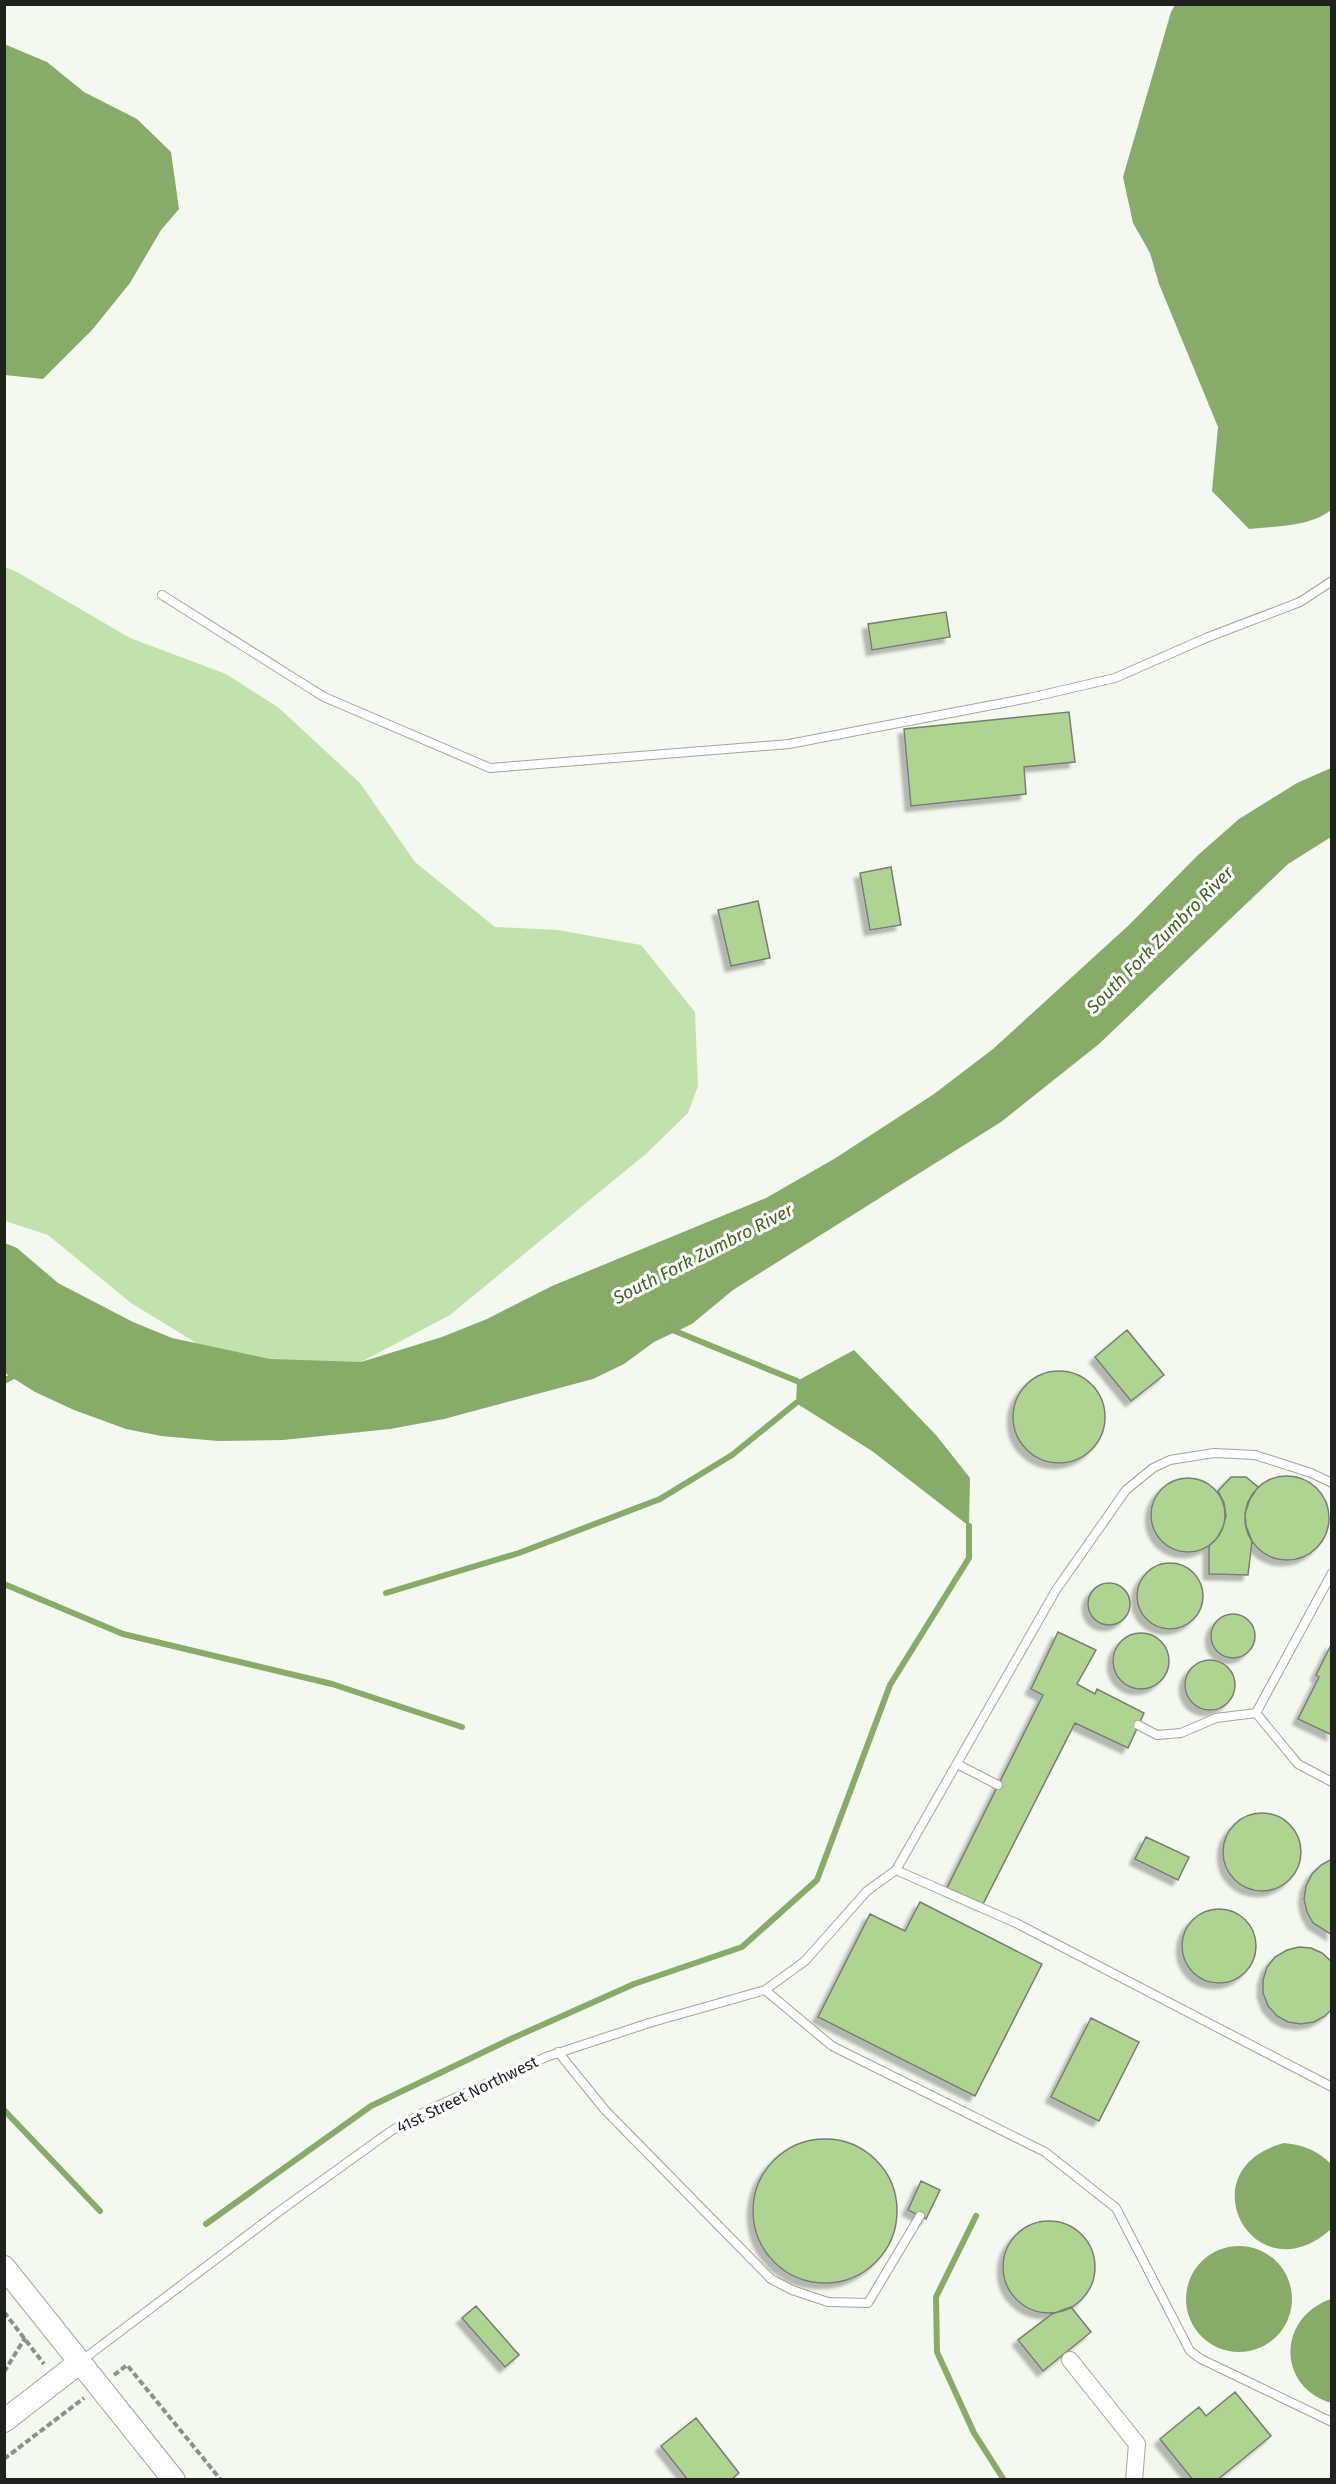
<svg xmlns="http://www.w3.org/2000/svg" width="1336" height="2484" viewBox="0 0 1336 2484" font-family="'Fira Sans',sans-serif">
	<style>
		.green { fill: #c3e1ac }
		.water { fill: #88ab6a }
		.lines { fill: none; stroke-linecap: round; stroke-linejoin: round }
		.stream { stroke: #88ab6a; stroke-width: 6 }
		.building { fill: #afd390; stroke: #787e74; stroke-width: 1.5; filter: url(#shadow) }
		.service-casing { stroke: #a1a79c; stroke-width: 10 }
		.minor-casing { stroke: #a1a79c; stroke-width: 18 }
		.secondary-casing { stroke: #a1a79c; stroke-width: 24 }
		.path { stroke: #8d9189; stroke-width: 4; stroke-dasharray: 6 3; stroke-linecap: butt }
		.service { stroke: #fff; stroke-width: 8 }
		.minor { stroke: #fff; stroke-width: 16 }
		.secondary { stroke: #fff; stroke-width: 22 }
		.labels { text-anchor: middle; stroke-width: 6; stroke-linejoin: round; paint-order: stroke }
		.street-label { font-size: 16px; fill: #1f211d; stroke: #fff }
		.water-label { font-size: 18px; font-style: italic; fill: #42631f; stroke: #fff }
	</style>
	<defs>
		<filter id="shadow"><feDropShadow dx="-5.5" dy="5.5" stdDeviation="1.5" flood-color="#0004"/></filter>
	</defs>
	<rect width="100%" height="100%" fill="#f3f9ee"/>
	<path class="green" d="M5 567 17 572 130 638 226 674 279 708 360 783 415 862 495 927 558 930 641 945 695 1012 698 1086 688 1113 647 1153 450 1315 361 1362 234 1366 131 1303 48 1235 5 1221Z"/>
	<path class="water" d="M1175 5H1331V510C1310 527 1275 526 1249 529L1212 491 1218 427 1159 284 1150 253 1133 223 1123 177 1171 12Z
		M4 44 47 62 84 92 137 119 171 152 179 209 161 230 130 283 92 330 43 379 5 375Z
		M1331 768V837L1288 864 1099 1044 1001 1122 733 1290 692 1324 654 1342 624 1364 593 1379 444 1419 390 1429 283 1440 218 1441 161 1436 126 1429 74 1410 35 1392 5 1373V1243L17 1248 58 1283 133 1322 172 1338 270 1359 361 1362 442 1337 487 1319 552 1286 766 1198 834 1159 934 1094 993 1049 1129 925 1198 855 1239 819 1297 783Z
		M854 1350 936 1435 970 1478 969 1526 872 1451 796 1403 797 1381Z
		M1284 2143C1304 2145 1317 2150 1332 2165L1331 2229C1255 2298 1184 2170 1284 2143Z
		M1186 2299a53 53 0 1 1 106 0a53 53 0 1 1-106 0Z
		M1331 2299H1332L1331 2403C1276 2386 1278 2317 1331 2299Z"/>
	<g class="lines">
		<path class="stream" d="M670 1329 797 1381
			M4 1381 17 1374
			M4 1584 123 1634 332 1684 462 1727
			M386 1593 519 1553 660 1499 732 1455 796 1403
			M4 2110 100 2211
			M976 2216 936 2297 937 2352 974 2433 1004 2480
			M206 2224 371 2106 513 2038 634 1984 742 1947 817 1880 890 1685 969 1558V1526"/>
	</g>
	<path class="building" d="M946 612 950 637 872 650 868 624Z
		M1069 712 1075 762 1024 767 1026 794 911 806 904 729Z
		M891 867 901 925 870 930 860 873Z
		M758 901 770 958 731 966 718 910Z
		M1127 1330 1164 1375 1131 1401 1095 1357Z
		M1013 1417a46 46 0 1 1 92 0a46 46 0 1 1-92 0Z
		M1245 1518a42 42 0 1 1 84 0a42 42 0 1 1-84 0Z
		M1231 1477H1246L1258 1487 1250 1499 1245 1513 1246 1526 1252 1541 1248 1575 1209 1574V1546L1217 1538 1223 1527 1226 1516 1224 1503 1218 1491Z
		M1151 1515a37 37 0 1 1 74 0a37 37 0 1 1-74 0Z
		M1137 1596a33 33 0 1 1 66 0a33 33 0 1 1-66 0Z
		M1088 1604a21 21 0 1 1 42 0a21 21 0 1 1-42 0Z
		M1211 1636a22 22 0 1 1 44 0a22 22 0 1 1-44 0Z
		M1058 1632 1096 1650 1077 1684 1095 1694 1097 1689 1144 1713 1128 1748 1075 1723 983 1904 947 1888 1043 1695 1031 1689Z
		M1113 1661a28 28 0 1 1 56 0a28 28 0 1 1-56 0Z
		M1332 1643V1735L1298 1719 1319 1677 1316 1675Z
		M1185 1685a25 25 0 1 1 50 0a25 25 0 1 1-50 0Z
		M1223 1852a39 39 0 1 1 78 0a39 39 0 1 1-78 0Z
		M1146 1837 1189 1857 1178 1880 1135 1859Z
		M1332 1859V1935L1313 1923 1307 1912 1304 1899 1306 1886 1312 1874 1321 1865Z
		M920 1902 1042 1964 975 2096 818 2017 870 1914 905 1931Z
		M1182 1946a37 37 0 1 1 74 0a37 37 0 1 1-74 0Z
		M1299 1947 1311 1948 1322 1953 1332 1962V2009L1325 2016 1314 2022 1301 2024 1288 2022 1277 2016 1268 2006 1263 1993V1980L1267 1967 1275 1957 1287 1950Z
		M1091 2018 1139 2042 1099 2121 1051 2097Z
		M753 2211a72 72 0 1 1 144 0a72 72 0 1 1-144 0Z
		M921 2181 940 2190 926 2219 908 2210Z
		M1003 2267a46 46 0 1 1 92 0a46 46 0 1 1-92 0Z
		M476 2306 519 2355 505 2367 462 2318Z
		M1071 2307 1091 2332 1043 2371 1018 2340 1052 2314Z
		M1235 2392 1271 2436 1217 2480H1193L1160 2439 1199 2407 1206 2416Z
		M696 2418 739 2473 731 2480H688L661 2446Z"/>
	<g class="lines">
		<defs>
			<path id="service" d="M162 595 324 697 490 768 789 744 1029 698 1115 678 1206 638 1300 602 1332 581
				M1332 1573 1256 1713 1298 1764 1332 1782
				M1138 1725 1157 1735 1181 1733 1216 1718 1256 1713
				M957 1764 998 1785
				M896 1870 1016 1923 1332 2087
				M765 1990 832 2046 1045 2152 1116 2208 1190 2351 1201 2359 1332 2422
				M558 2052 605 2110 771 2279 792 2290 828 2302 868 2303 920 2216
				M81 2361 281 2210 391 2131 428 2110 546 2057 649 2023 765 1990 805 1961 867 1891 896 1870 1056 1590 1126 1490 1153 1468 1170 1460 1214 1453 1255 1455 1311 1473 1332 1483"/>
			<path id="minor" d="M1070 2360 1137 2444 1134 2480"/>
			<path id="secondary" d="M4 2267 174 2480
				M4 2421 80 2362"/>
		</defs>
		<use href="#service" class="service-casing"/>
		<use href="#minor" class="minor-casing"/>
		<use href="#secondary" class="secondary-casing"/>
		<path class="path" d="M4 2312 44 2364
			M4 2372 25 2338
			M114 2375 127 2365 221 2480
			M4 2459 84 2398"/>
		<use href="#service" class="service"/>
		<use href="#minor" class="minor"/>
		<use href="#secondary" class="secondary"/>
	</g>
	<g class="labels">
		<g class="street-label">
			<text transform="translate(467 2094) rotate(-26)" y="6">41st Street Northwest</text>
		</g>
		<g class="water-label">
			<text transform="translate(1160 940) rotate(-45)" y="6">South Fork Zumbro River</text>
			<text transform="translate(703 1254) rotate(-27)" y="6">South Fork Zumbro River</text>
		</g>
	</g>
	<rect width="1336" height="2484" fill="none" stroke="#1f211d" stroke-width="12"/>
</svg>
